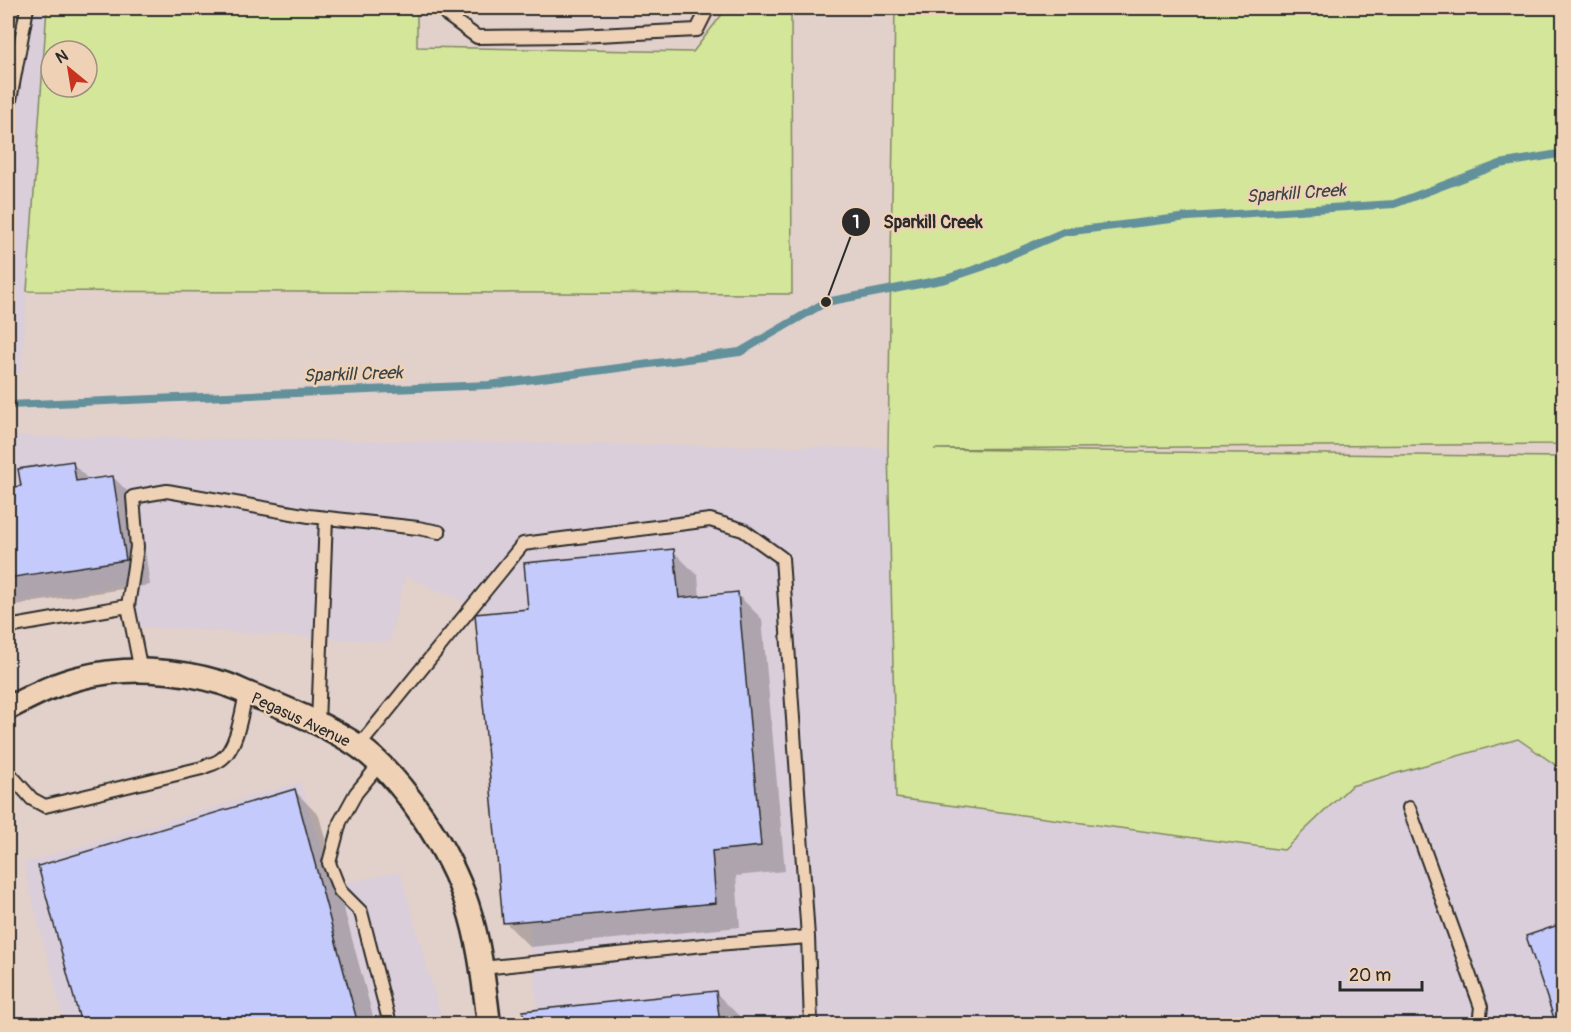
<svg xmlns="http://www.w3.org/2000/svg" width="1571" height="1032" viewBox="0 0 1571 1032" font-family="Pangolin,sans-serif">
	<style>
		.built { fill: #d9ceda }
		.green { fill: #d4e69a; stroke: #808862; stroke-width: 1.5; fill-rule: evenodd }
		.shadow { fill: #0003 }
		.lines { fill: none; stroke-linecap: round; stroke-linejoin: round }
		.stream { stroke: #62909b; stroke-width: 8 }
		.building { fill: #c4cafc; stroke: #2b2b2b; stroke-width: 1.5 }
		.lane-casing { stroke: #2b2b2b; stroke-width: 16 }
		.street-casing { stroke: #2b2b2b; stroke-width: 27 }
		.lane { stroke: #efd2b6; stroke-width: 12 }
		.street { stroke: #efd2b6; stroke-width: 22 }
		.labels { text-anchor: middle; stroke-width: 5; stroke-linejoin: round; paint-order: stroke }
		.street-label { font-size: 16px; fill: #2b2b2b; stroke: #efd2b6 }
		.water-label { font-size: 18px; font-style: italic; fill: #394447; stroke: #efd2b6 }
		.leader { fill: none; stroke: #2b2b2b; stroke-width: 2 }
		.callout-dot { fill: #2b2b2b; stroke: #efd2b6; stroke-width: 2 }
		.mark-label { font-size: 18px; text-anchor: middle; font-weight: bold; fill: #fff }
		.callout-label { font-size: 18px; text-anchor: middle; font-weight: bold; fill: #2b2b2b; stroke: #efd2b6; stroke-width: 5; stroke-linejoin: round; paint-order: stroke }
	</style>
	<rect width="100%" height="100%" fill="#e2d0cb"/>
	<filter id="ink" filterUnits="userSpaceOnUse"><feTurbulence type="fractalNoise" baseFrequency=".0167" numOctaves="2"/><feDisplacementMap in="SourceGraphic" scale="12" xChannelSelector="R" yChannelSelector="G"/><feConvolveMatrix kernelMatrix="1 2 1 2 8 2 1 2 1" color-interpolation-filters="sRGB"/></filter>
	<g filter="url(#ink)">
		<path class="built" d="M8 8H47L21 373 8 372Z
			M8 436 888 448 897 798 1284 849 1351 786 1518 739 1563 770V1024H539L498 616 405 576 389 642 134 626 128 585 8 603Z
			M300 782 334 885 400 872 443 1024H65L23 863Z"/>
		<path class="green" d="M47 8H417V47L693 52 727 8H791L792 294 27 291ZM51 51H87V87H51Z
			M895 8H1563V444L934 449 1563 457V770L1518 739 1351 786 1284 850 896 798 888 448Z"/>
		<path class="shadow" d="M72 463 90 481 113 477 138 502 150 585 8 606V489L22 487Z
			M673 551 698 576 700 597 737 594 762 619 785 871 736 876 740 927 530 947 505 922 530 610Z
			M295 791 319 816 375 1024H83L40 867Z
			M716 993 741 1018V1024H526L525 1013Z
			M8 1008 15 1024H8Z"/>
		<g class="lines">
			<path class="stream" d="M8 405 489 385 740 352 826 302 946 279 982 267 1064 232 1188 217 1394 204 1500 164 1564 153"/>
		</g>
		<path class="building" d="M73 461 76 481 113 476 126 560 8 578V488L21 486 18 469Z
			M674 549 679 598 738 592 761 846 712 851 716 903 503 923 475 614 528 609 524 563Z
			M295 789 358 1024H81L38 866Z
			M1564 923V1024H1556L1526 936Z
			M716 991 720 1024H524L523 1011Z"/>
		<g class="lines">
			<defs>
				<path id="lane" d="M446 8 447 15 477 37 578 36 697 30 708 8
					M8 111 27 8
					M8 627 128 606
					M141 671 128 606 137 547 133 497 167 491 309 516 418 528 439 532
					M318 723 326 518
					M359 746 523 544 710 520 743 530 782 558 808 937 704 945 482 968
					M379 765 356 793 340 822 329 863 340 891 361 912 390 1024
					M8 772 32 799 45 806 202 768C207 765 215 764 220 760 237 750 242 711 246 693
					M1409 808 1481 1007 1479 1024
					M808 937 811 1024"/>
				<path id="street" d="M8 708C30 697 54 684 79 678 125 666 177 669 222 683 235 687 247 694 260 698 293 711 328 726 358 746 403 777 450 852 467 904 480 943 484 984 489 1024"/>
			</defs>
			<use href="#lane" class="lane-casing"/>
			<use href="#street" class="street-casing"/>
			<use href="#lane" class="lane"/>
			<use href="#street" class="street"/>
		</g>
	</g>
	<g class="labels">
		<g class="street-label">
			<text transform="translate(301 719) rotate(25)" y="6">Pegasus Avenue</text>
		</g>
		<g class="water-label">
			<text transform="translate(1296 193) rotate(-4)" y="6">Sparkill Creek</text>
			<text transform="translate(353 374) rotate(-2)" y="6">Sparkill Creek</text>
		</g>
	</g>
	<path class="leader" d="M826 302L856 222"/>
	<g class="callout-dot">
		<circle cx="826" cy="302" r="6"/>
		<circle cx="856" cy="222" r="15"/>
	</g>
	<g class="mark-label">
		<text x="856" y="228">1</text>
	</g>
	<g class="callout-label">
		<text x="933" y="228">Sparkill Creek</text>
	</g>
	<rect width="1571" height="1032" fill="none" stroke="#efd2b6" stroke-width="30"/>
	<rect x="15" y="15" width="1541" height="1002" fill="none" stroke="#2b2b2b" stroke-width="2" filter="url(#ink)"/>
	<g transform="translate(69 69) rotate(330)"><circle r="28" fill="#efd2b6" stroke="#a18f7e" stroke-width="1.5"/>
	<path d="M0-4.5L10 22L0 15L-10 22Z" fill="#c8321e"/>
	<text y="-9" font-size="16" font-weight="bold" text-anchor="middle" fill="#2b2b2b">N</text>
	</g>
	<path d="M1340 981v9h82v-9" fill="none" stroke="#2b2b2b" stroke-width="3"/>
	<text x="1349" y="981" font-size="18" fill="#2b2b2b" stroke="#efd2b6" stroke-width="4.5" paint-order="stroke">20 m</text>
</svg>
